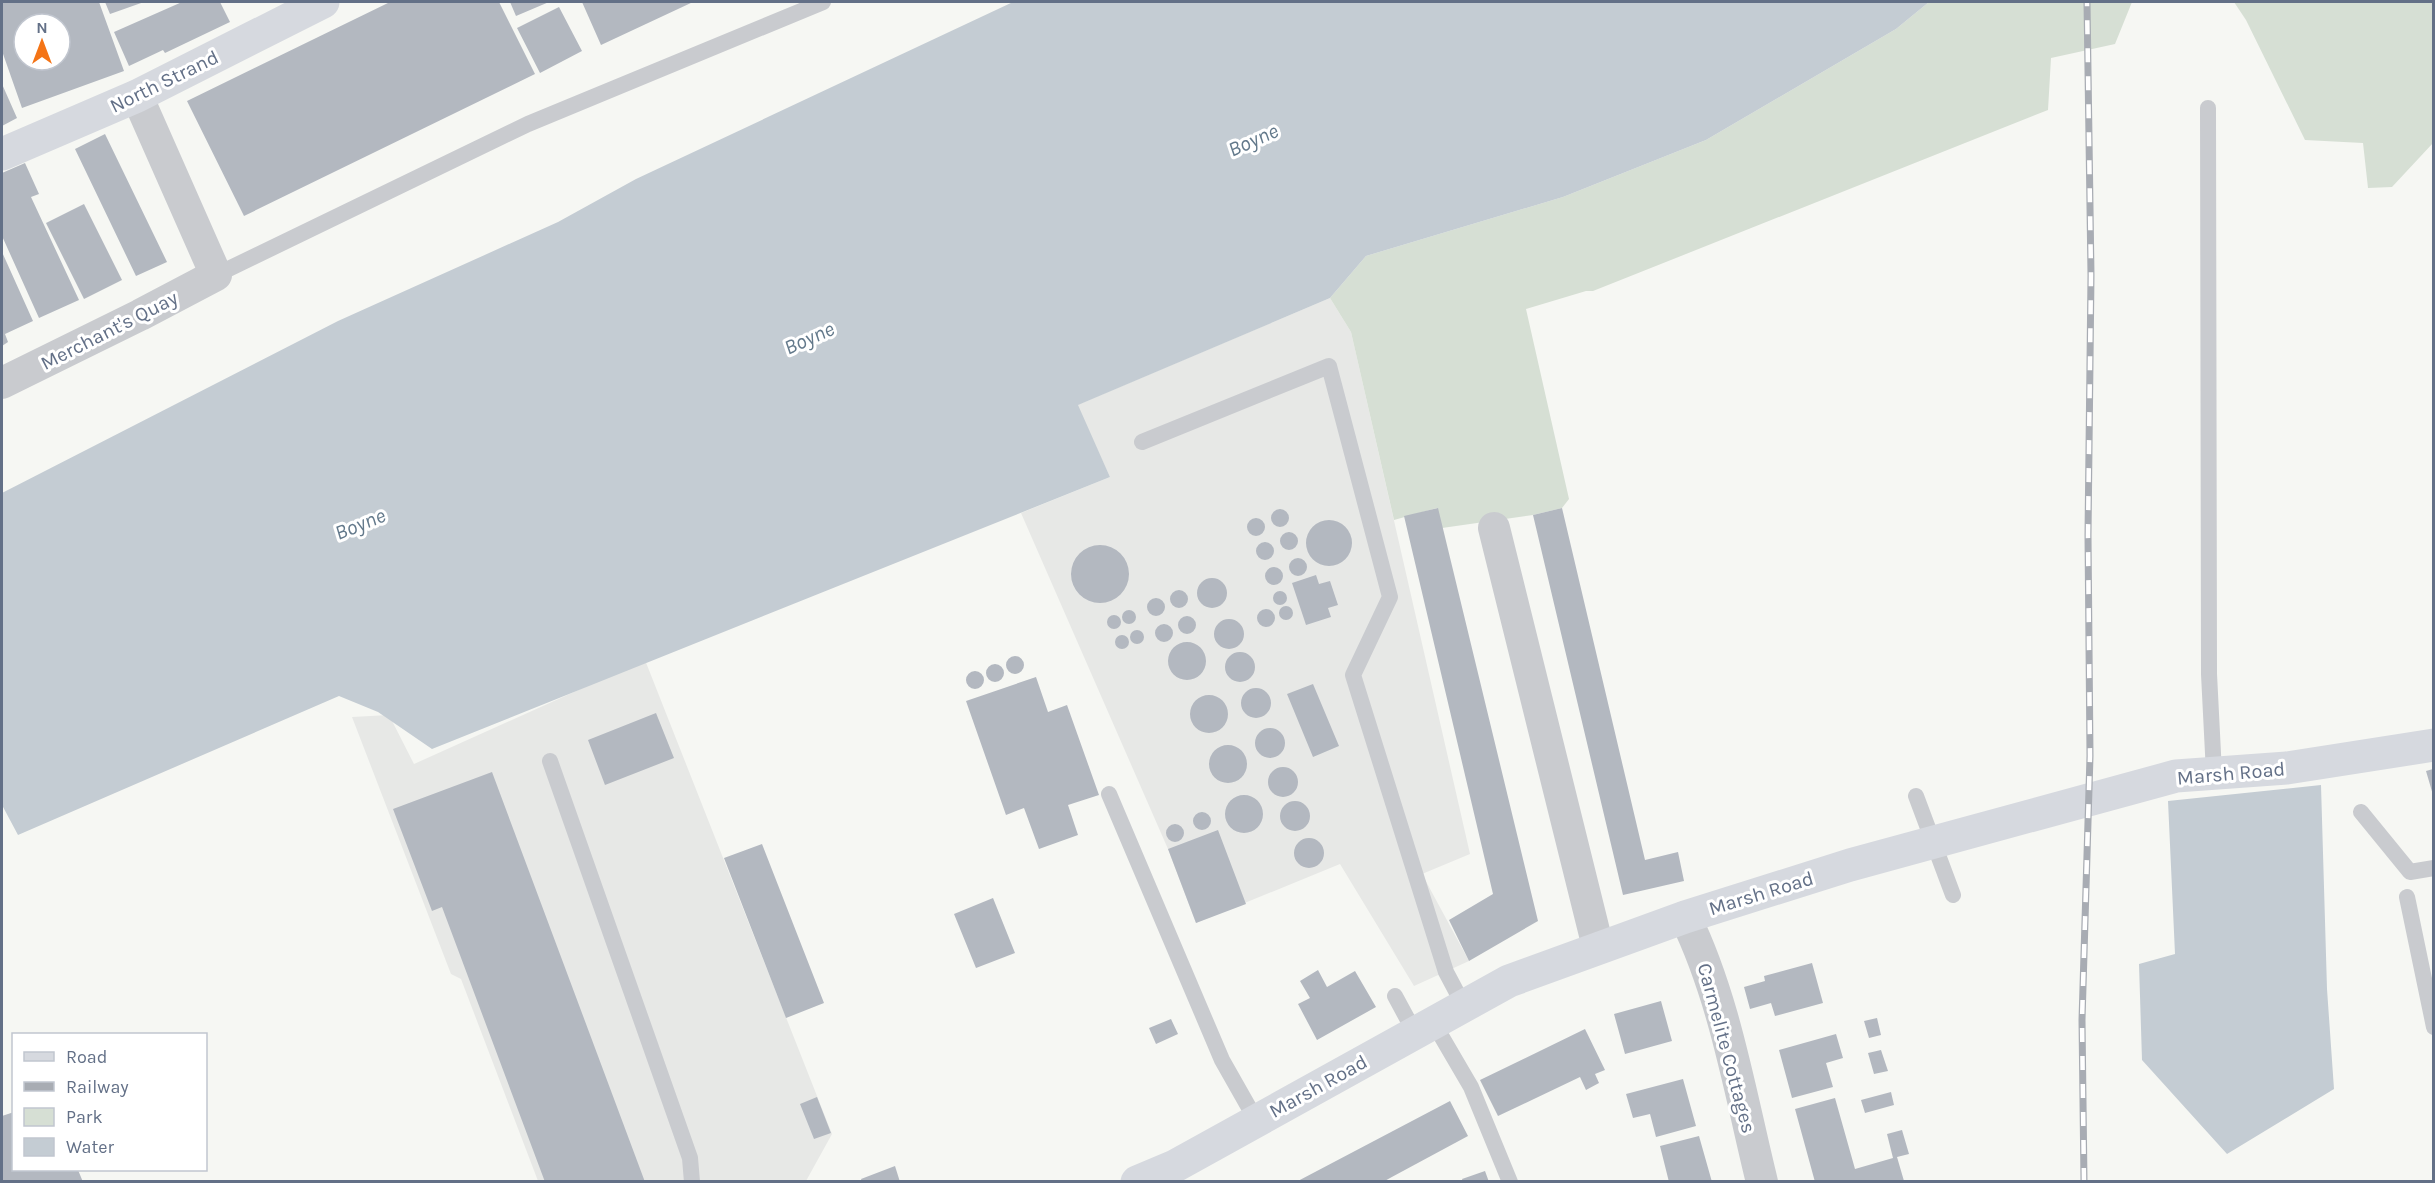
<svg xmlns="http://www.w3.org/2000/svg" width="2435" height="1183" viewBox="0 0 2435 1183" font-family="Karla,sans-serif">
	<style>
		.built { fill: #e7e8e6 }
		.green { fill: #d6dfd4 }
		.water { fill: #c4ccd3 }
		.building { fill: #b3b8c0; fill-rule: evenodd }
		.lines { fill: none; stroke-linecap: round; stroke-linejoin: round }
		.service { stroke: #c9cbcf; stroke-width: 16 }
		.minor { stroke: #c9cbcf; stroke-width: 32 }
		.secondary { stroke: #d6d9df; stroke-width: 33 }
		.rail-casing { stroke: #a8acb3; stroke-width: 7 }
		.rail { stroke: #fff; stroke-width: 4.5; stroke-dasharray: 14; stroke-linecap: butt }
		.labels { text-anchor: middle; stroke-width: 6; stroke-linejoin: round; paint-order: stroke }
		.street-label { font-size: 20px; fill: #637087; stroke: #fff }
		.water-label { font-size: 21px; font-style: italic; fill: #63798b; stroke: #fff }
	</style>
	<rect width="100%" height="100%" fill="#f6f7f3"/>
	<path class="built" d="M1330 298 1351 332 1470 854 1422 874 1469 961 1414 986 1340 864 1196 923 1168 849 1021 513 1110 477 1077 405Z
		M645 660 832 1134 806 1181H538L461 979 451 974 352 717 389 715 414 764Z"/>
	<path class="green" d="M1929 2H2132L2115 44 2051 58 2048 110 1593 291H1586L1526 309 1569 499 1562 508 1533 515 1442 528 1437 508 1394 520 1351 332 1330 298 1366 256 1563 197 1706 140 1896 29Z
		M2234 2H2433V143L2392 187 2368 188 2363 143 2305 140 2246 20Z"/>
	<path class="water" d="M1013 2H1929L1896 29 1706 140 1563 197 1366 256 1330 298 1078 405 1110 477 432 749 378 712 339 696 18 835 2 805V493L338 321 558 222 636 179Z
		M2321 785 2327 989 2334 1089 2227 1154 2142 1060 2139 964 2175 954 2168 801Z"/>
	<path class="building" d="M2 2H99L124 71 22 108 2 51ZM24 24H60V60H24Z
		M105 2H144L110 14Z
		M182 2H220L230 22 165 53 163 50 129 66 114 32Z
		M390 2H499L535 74 244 216 187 101Z
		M510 2H549L516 16Z
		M582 2H693L601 45Z
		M559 7 582 51 540 73 517 28Z
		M2 84 17 118 2 126Z
		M105 134 167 262 136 276 75 149Z
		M25 163 39 194 31 197 79 300 39 318 2 236V173Z
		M84 204 122 280 84 299 46 223Z
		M2 252 33 321 5 334 8 342 2 346Z
		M1438 508 1538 921 1469 961 1449 920 1493 894 1404 516Z
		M1562 508 1645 860 1678 852 1684 881 1623 895 1533 515Z
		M1271 518a9 9 0 1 1 18 0a9 9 0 1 1-18 0Z
		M1247 527a9 9 0 1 1 18 0a9 9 0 1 1-18 0Z
		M1306 543a23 23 0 1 1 46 0a23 23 0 1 1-46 0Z
		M1280 541a9 9 0 1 1 18 0a9 9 0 1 1-18 0Z
		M1256 551a9 9 0 1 1 18 0a9 9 0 1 1-18 0Z
		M1071 574a29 29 0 1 1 58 0a29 29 0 1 1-58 0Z
		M1289 567a9 9 0 1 1 18 0a9 9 0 1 1-18 0Z
		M1265 576a9 9 0 1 1 18 0a9 9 0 1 1-18 0Z
		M1316 575 1319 584 1330 581 1338 605 1328 608 1331 617 1306 625 1292 583Z
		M1197 593a15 15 0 1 1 30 0a15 15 0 1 1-30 0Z
		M1170 599a9 9 0 1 1 18 0a9 9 0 1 1-18 0Z
		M1273 598a7 7 0 1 1 14 0a7 7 0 1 1-14 0Z
		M1147 607a9 9 0 1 1 18 0a9 9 0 1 1-18 0Z
		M1279 613a7 7 0 1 1 14 0a7 7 0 1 1-14 0Z
		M1257 618a9 9 0 1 1 18 0a9 9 0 1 1-18 0Z
		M1122 617a7 7 0 1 1 14 0a7 7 0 1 1-14 0Z
		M1107 622a7 7 0 1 1 14 0a7 7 0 1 1-14 0Z
		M1178 625a9 9 0 1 1 18 0a9 9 0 1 1-18 0Z
		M1214 634a15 15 0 1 1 30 0a15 15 0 1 1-30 0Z
		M1155 633a9 9 0 1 1 18 0a9 9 0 1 1-18 0Z
		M1130 637a7 7 0 1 1 14 0a7 7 0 1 1-14 0Z
		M1115 642a7 7 0 1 1 14 0a7 7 0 1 1-14 0Z
		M1168 661a19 19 0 1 1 38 0a19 19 0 1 1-38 0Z
		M1225 667a15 15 0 1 1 30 0a15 15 0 1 1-30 0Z
		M1006 665a9 9 0 1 1 18 0a9 9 0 1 1-18 0Z
		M986 673a9 9 0 1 1 18 0a9 9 0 1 1-18 0Z
		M966 680a9 9 0 1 1 18 0a9 9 0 1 1-18 0Z
		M1036 677 1048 712 1067 705 1099 795 1068 805 1078 835 1039 849 1024 808 1006 815 966 701Z
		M1313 684 1339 746 1313 757 1287 694Z
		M1241 703a15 15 0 1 1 30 0a15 15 0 1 1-30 0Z
		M1190 714a19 19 0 1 1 38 0a19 19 0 1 1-38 0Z
		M656 713 674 758 605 785 588 740Z
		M1255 743a15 15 0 1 1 30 0a15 15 0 1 1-30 0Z
		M1209 764a19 19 0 1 1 38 0a19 19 0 1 1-38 0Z
		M1268 782a15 15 0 1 1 30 0a15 15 0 1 1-30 0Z
		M2433 769V795L2426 771Z
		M492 772 645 1182H545L442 907 432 911 393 809Z
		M1225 814a19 19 0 1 1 38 0a19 19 0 1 1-38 0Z
		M1280 816a15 15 0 1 1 30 0a15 15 0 1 1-30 0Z
		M1193 821a9 9 0 1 1 18 0a9 9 0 1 1-18 0Z
		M1166 833a9 9 0 1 1 18 0a9 9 0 1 1-18 0Z
		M1218 830 1246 904 1196 923 1168 849Z
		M1294 853a15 15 0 1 1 30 0a15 15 0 1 1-30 0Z
		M762 844 824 1003 786 1018 724 858Z
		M993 898 1015 953 976 968 954 914Z
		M1812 963 1823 1003 1775 1016 1771 1003 1750 1009 1744 987 1765 981 1764 976Z
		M1318 970 1327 987 1355 971 1376 1007 1317 1040 1298 1004 1310 998 1300 981Z
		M1661 1001 1672 1041 1625 1054 1614 1014Z
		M1877 1018 1881 1035 1869 1038 1864 1021Z
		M1171 1019 1178 1034 1156 1044 1149 1028Z
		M1585 1029 1605 1070 1595 1074 1599 1083 1586 1090 1580 1077 1498 1116 1480 1080Z
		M1836 1034 1843 1058 1826 1063 1833 1087 1792 1098 1779 1050Z
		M1881 1050 1888 1071 1874 1074 1868 1053Z
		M1683 1079 1696 1126 1656 1137 1650 1114 1633 1118 1626 1094Z
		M1891 1092 1894 1105 1865 1113 1861 1100Z
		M817 1097 831 1133 814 1139 800 1104Z
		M1835 1098 1855 1169 1893 1158 1887 1134 1902 1130 1909 1154 1897 1157 1904 1181 1815 1182 1795 1109Z
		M1450 1101 1468 1136 1390 1178 1383 1182H1296Z
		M14 1112V1170H78L83 1182H2V1116Z
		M1699 1136 1712 1182H1669L1660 1146Z
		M895 1166 900 1182H862L861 1179Z
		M1485 1171 1489 1182H1463L1462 1179Z"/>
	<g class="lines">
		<path class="service" d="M2208 108 2209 674 2214 773
			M216 275 528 124 823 2
			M1142 442 1329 366 1390 597 1353 675 1446 972 1464 1006
			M550 761 690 1158 692 1182
			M1109 794 1222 1060 1256 1120
			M1916 796 1953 895
			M2361 812 2410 872 2434 868
			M2407 897 2434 1027
			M1395 996 1415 1033
			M1433 1022 1471 1087 1510 1182"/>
		<path class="minor" d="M2 383 140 315 216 275 137 96
			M1494 528 1598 947
			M1685 917C1725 999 1740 1093 1762 1182"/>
		<path class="secondary" d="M2 154 137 96 323 2
			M1137 1182 1175 1166 1509 981 1685 917 1850 865 2176 776 2287 768 2434 745"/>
		<defs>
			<path id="rail" d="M2084 1182 2082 1020 2090 756 2088 535 2091 275 2087 2"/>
		</defs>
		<use href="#rail" class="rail-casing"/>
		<use href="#rail" class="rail"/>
	</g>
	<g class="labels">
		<g class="street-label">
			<text transform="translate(164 81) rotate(-26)" y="7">North Strand</text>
			<text transform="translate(109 330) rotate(-27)" y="7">Merchant's Quay</text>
			<text transform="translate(2231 773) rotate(-5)" y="7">Marsh Road</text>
			<text transform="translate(1761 893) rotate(-17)" y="7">Marsh Road</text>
			<text transform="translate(1727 1048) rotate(75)" y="7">Carmelite Cottages</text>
			<text transform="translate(1318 1086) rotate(-29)" y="7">Marsh Road</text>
		</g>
		<g class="water-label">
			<text transform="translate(1253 140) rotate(-24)" y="7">Boyne</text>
			<text transform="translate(809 338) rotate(-24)" y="7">Boyne</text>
			<text transform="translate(360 524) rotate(-22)" y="7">Boyne</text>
		</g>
	</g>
	<rect width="2435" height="1183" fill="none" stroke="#637087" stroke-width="6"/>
	<rect x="12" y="1033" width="195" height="138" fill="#ffffff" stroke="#c1c6cf" stroke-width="1.5"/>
	<rect x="24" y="1052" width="30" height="9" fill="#d6d9df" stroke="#c1c6cf" stroke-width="1.5"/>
	<text x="66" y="1063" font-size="18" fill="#637087">Road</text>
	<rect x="24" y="1082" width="30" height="9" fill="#a8acb3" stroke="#c1c6cf" stroke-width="1.5"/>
	<text x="66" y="1093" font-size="18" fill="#637087">Railway</text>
	<rect x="24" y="1108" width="30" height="18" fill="#d6dfd4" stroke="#c1c6cf" stroke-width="1.5"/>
	<text x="66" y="1123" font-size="18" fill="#637087">Park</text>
	<rect x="24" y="1138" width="30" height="18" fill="#c4ccd3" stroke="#c1c6cf" stroke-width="1.5"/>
	<text x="66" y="1153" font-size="18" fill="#637087">Water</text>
	<g transform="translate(42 42)"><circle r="28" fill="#ffffff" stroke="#c1c6cf" stroke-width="1.5"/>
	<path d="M0-4.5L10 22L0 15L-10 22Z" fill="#f47416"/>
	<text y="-9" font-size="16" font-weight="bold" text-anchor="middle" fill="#637087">N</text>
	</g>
</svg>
